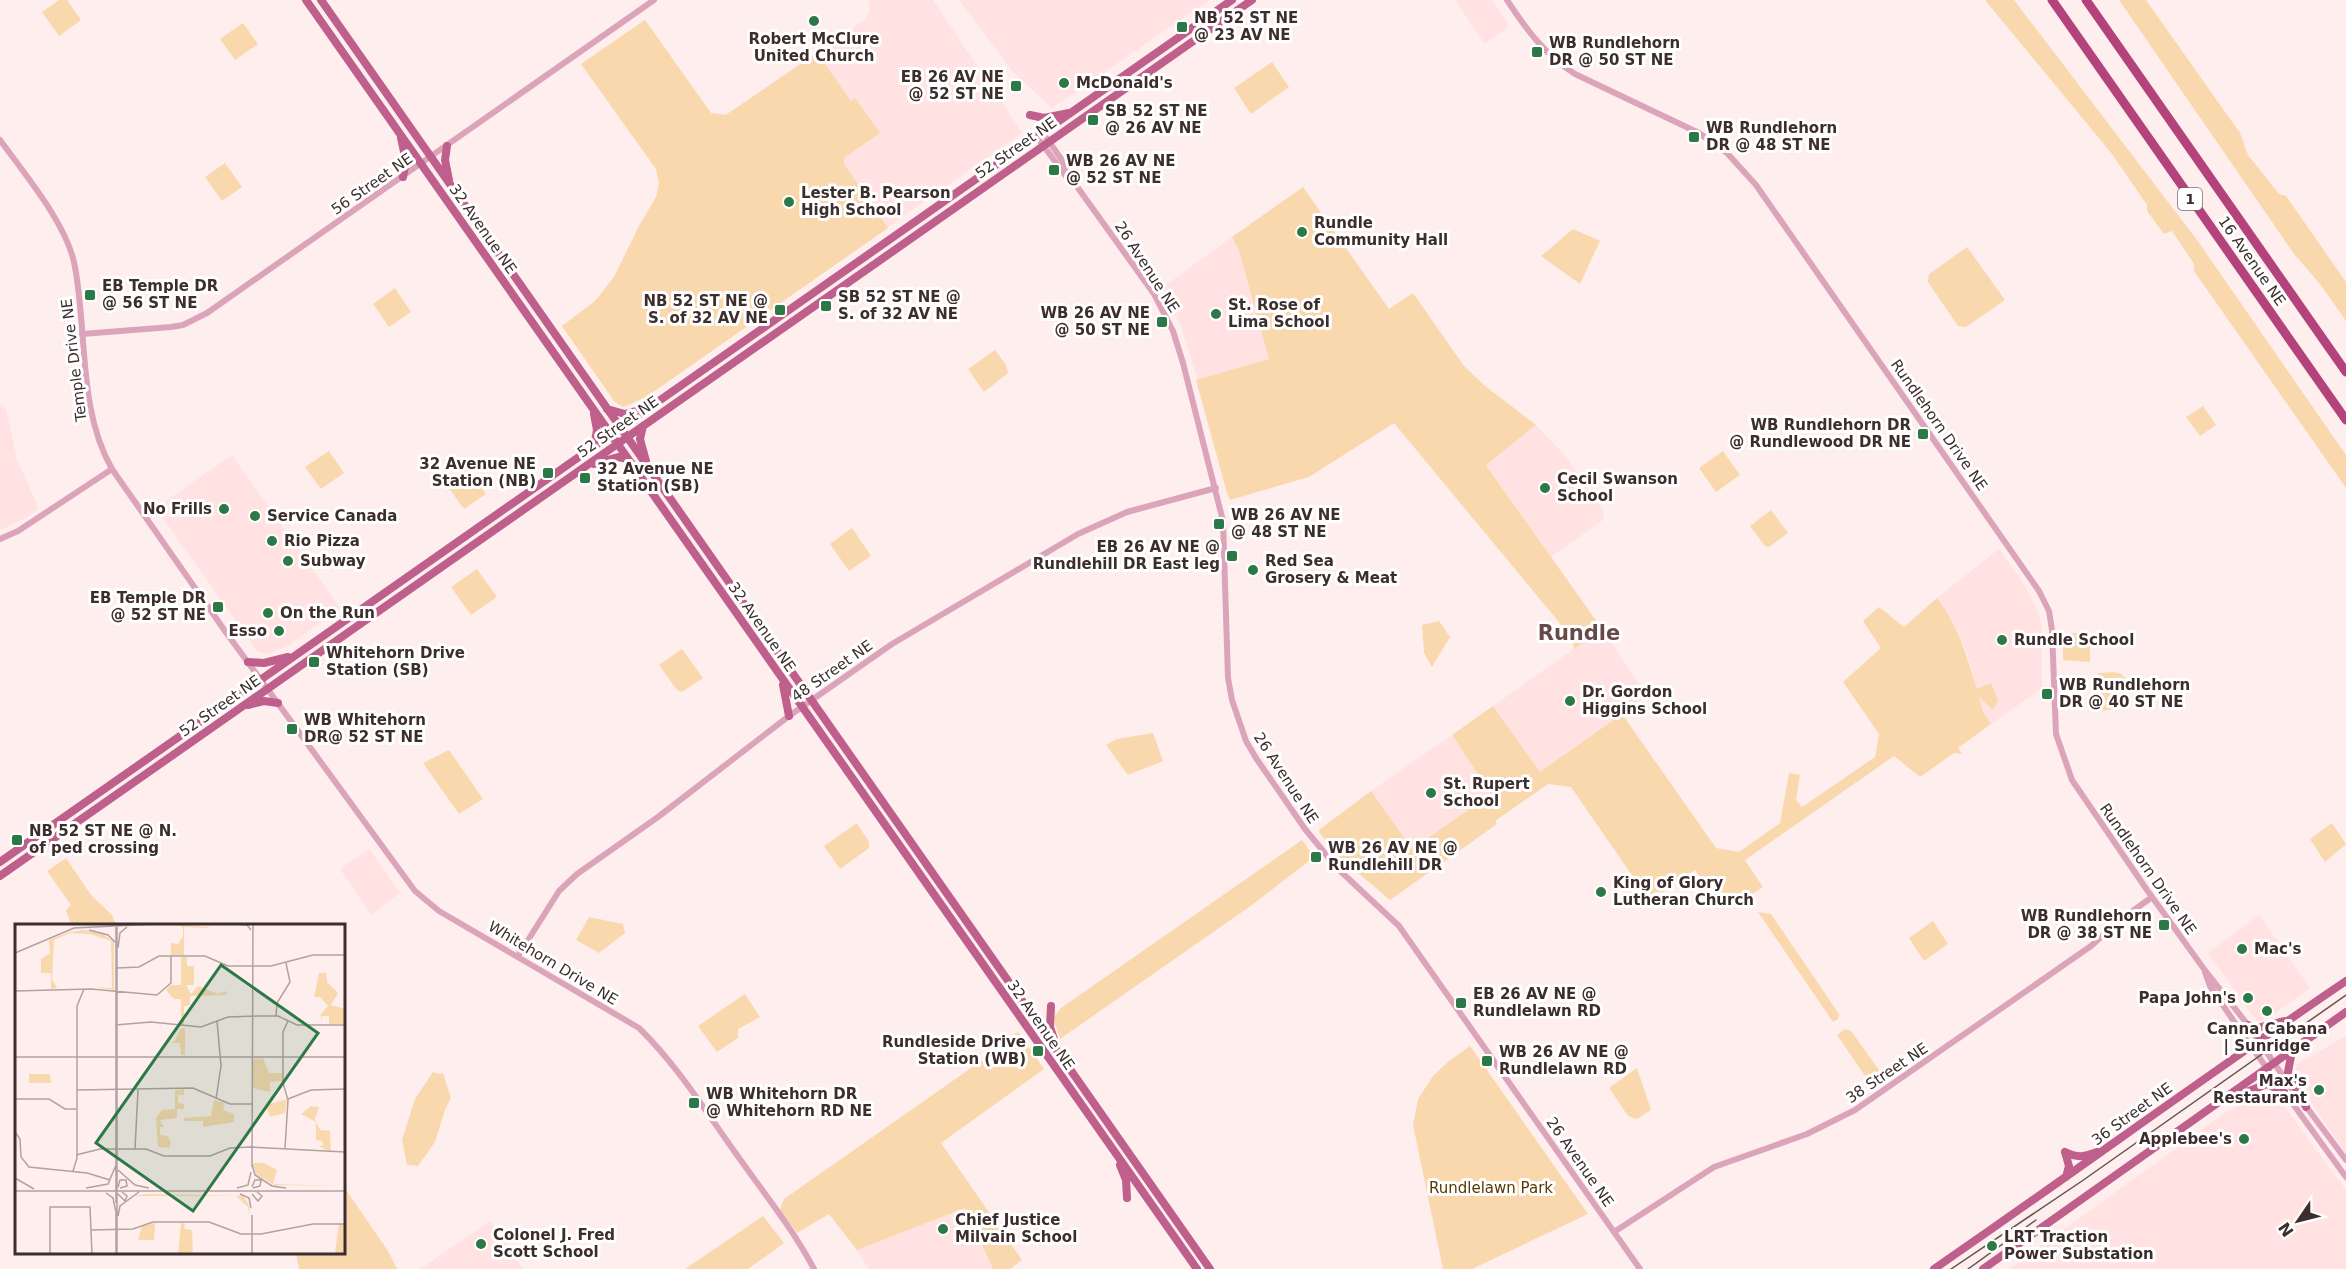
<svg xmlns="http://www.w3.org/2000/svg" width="2346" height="1269" viewBox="0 0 2346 1269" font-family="'DejaVu Sans',sans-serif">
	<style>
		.built { fill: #ffe2e1 }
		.green { fill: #fad8ae }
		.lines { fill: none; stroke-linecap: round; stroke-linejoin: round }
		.minor { stroke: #dba4ba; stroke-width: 6 }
		.major { stroke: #bf5f8b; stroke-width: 8 }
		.highway { stroke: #b3437a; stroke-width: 9 }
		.tram { stroke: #625252; stroke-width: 1.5 }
		.poi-dot { fill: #2c7847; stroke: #fff; stroke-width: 2 }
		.labels { text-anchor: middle; stroke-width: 6; stroke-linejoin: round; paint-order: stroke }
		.shield { fill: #fff; stroke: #776d6d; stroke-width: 1.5 }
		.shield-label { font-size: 14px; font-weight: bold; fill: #3d2e2e }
		.poi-label { font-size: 15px; font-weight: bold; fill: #3d2e2e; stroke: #fff; text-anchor: start }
		.street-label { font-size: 15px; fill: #3d2e2e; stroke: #fff }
		.park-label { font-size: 15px; fill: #573805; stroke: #fff }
		.district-label { font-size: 21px; font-weight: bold; fill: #684949; stroke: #fff }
		.inset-road { fill: none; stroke: #b1a1a1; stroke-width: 1.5 }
		.view { fill: #2c7847; fill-opacity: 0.15; stroke: #2c7847; stroke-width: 3 }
		.inset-edge { fill: none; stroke: #3d2e2e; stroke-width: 3 }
	</style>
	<rect width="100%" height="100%" fill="#feeeed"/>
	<path class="built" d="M868 0H933L1022 133 646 397 628 406 618 405 562 326 588 307 601 295 614 277 639 226 656 197 659 183 656 169 581 64 645 20 711 113 725 115 866 19 870 9Z
		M959 0H1208V1L1052 108 1014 73Z
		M1455 0H1492L1507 22 1508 27 1485 44Z
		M1232 237 1239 251 1269 359 1198 380 1180 324 1164 291 1166 285Z
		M0 404 6 409 17 460 38 507 37 510 22 520 0 530Z
		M1536 425 1566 457 1604 512 1603 520 1551 557 1486 464Z
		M232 455 340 608 288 646 268 654 257 651 156 508Z
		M1999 549 2026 587 2037 610 2042 627V691H2038L1991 724 1983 712 1967 652 1937 598Z
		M1602 629 1647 696 1540 772 1493 706Z
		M1452 735 1491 794 1411 849 1371 791Z
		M369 849 400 893 371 915 340 869Z
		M2259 915 2310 988 2268 1018 2257 1021 2208 953Z
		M2346 1036V1154L2298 1083 2296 1069 2297 1064Z
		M2271 1094 2282 1103 2346 1190V1269H2009L2225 1113 2250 1099Z
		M965 1208 993 1269H869L857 1250Z
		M490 1221 523 1269H422V1268Z"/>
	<path class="green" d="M59 0H67L81 20 59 36 42 12Z
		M1985 0H2014L2197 240 2346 455V488L2194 271V264L2172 231 2164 234 2147 211V205L2112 154Z
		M2119 0H2146L2240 133 2248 155 2279 194 2286 196 2346 282V321L2320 284 2294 254Z
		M645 20 711 113 726 115 817 53 851 101 855 98 880 133 844 158V164L888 228 646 397 623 407 614 401 562 326 595 301 614 277 639 226 656 197 659 183 656 169 581 64Z
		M243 23 258 44 235 60 220 39Z
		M1272 62 1289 87 1251 114 1234 88Z
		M225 163 242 187 222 201 205 177Z
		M1303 187 1389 309 1413 293 1464 366 1485 386 1536 425 1486 465 1602 629 1574 649 1573 641 1558 621 1394 423 1309 477 1230 500 1227 493 1196 380 1269 359 1239 251 1232 237Z
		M1573 229 1600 241 1580 284 1541 256Z
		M1967 247 2005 300 1966 327 1958 326 1928 282 1929 274Z
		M395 288 411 312 389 327 373 304Z
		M995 350 1006 365 1008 373 984 392 968 369Z
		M2203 406 2216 425 2200 436 2186 417Z
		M329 451 344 473 321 489 305 467Z
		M1723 451 1740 475 1716 492 1699 468Z
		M467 467 486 494 464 509 445 483Z
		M1771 510 1788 533 1769 547 1765 546 1750 526Z
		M852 528 871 556 849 571 830 544Z
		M477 569 497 597 471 615 451 587Z
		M1937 598C1958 626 1967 656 1977 689L1991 683 1998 700 1995 707 1992 709 1979 697 1983 712 1991 724 1958 748 1962 754 1954 753 1920 777 1894 756 1745 860 1763 887 1748 897 1709 890 1695 870 1663 892H1656L1647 897 1571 787 1548 784 1495 821 1497 824 1390 900 1337 855 1319 832V830L1371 791 1412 849 1491 794 1452 735 1493 706 1540 772 1622 714 1716 848 1739 852 1780 823 1789 773 1800 775 1796 800 1802 807 1875 757 1879 734 1843 682 1881 648 1863 621 1879 607 1904 627Z
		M1439 621 1450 637 1432 667 1424 653 1422 625Z
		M2090 632V662L2063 660V634Z
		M682 649 703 678 682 692 677 690 659 665Z
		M2098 673C2108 673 2120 669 2126 679V708L2099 711Z
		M1153 733 1163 761 1128 775 1106 745 1117 739Z
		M449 750 483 799 459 814 423 763Z
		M857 823 869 842V848L840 869 824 846Z
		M2332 823 2346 844 2325 862 2310 839Z
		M1302 840 1314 857 1252 905 1060 1039 1053 1018 1061 1008Z
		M66 858 91 895 112 915 115 922 120 925H71L66 910 71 905 47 871Z
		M1758 912 1771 914 1839 1014 1838 1019 1833 1022Z
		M589 917 623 924 625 933 599 953 576 940Z
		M1933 921 1948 944 1924 961 1909 938Z
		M745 994 760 1017 738 1029V1038L717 1052 698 1026Z
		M1845 1029 1851 1031 1884 1077 1882 1083 1874 1089 1837 1035Z
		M1018 1032 1044 1069 941 1143 1022 1260 1010 1269H993L965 1208 857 1250 829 1214 797 1233 780 1210 784 1199 1011 1040 1012 1036Z
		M1470 1046 1588 1214 1472 1269H1443L1413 1125 1418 1099 1433 1076 1448 1062Z
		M1637 1068 1651 1110 1637 1119 1628 1116 1609 1088Z
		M433 1072 438 1074 443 1073 451 1098 445 1110 435 1142 418 1166 407 1165 402 1140 415 1099Z
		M344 1187 388 1251 397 1269H299L296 1253 344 1252Z
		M763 1216 784 1243 748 1269H685Z"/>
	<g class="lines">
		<path class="minor" d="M1507 0C1526 29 1545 55 1575 74L1699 133 1727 153 1756 185 2039 591 2049 611 2052 630 2056 734 2072 780 2147 890 2204 969 2248 1025 2296 1095
			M1043 133 1073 176 1078 188 1154 294 1173 331 1183 363 1223 521 1228 678 1232 700 1246 741 1256 758 1305 829 1337 868 1399 926 1640 1269
			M1037 137 1068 179 1075 185
			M0 140C24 173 65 222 74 262 88 329 77 408 112 469L225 631 415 891 439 911 639 1028C678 1066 706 1112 737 1155 763 1192 793 1229 814 1269
			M82 334 171 327 183 325 207 313 654 0
			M0 539 18 531 112 469
			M518 956 559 891 577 874 658 817 789 716 892 644 1078 534 1127 512 1216 488
			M2205 972 2210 986 2245 1038 2346 1177
			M2305 1105 2346 1160
			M1614 1232 1714 1167 1807 1134 1855 1110 2091 946 2119 921 2152 897"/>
		<path class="major" d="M306 0 1197 1269
			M321 0 1210 1269
			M1030 115 1044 118 1069 113
			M401 138 406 161 403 177
			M447 146 445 160 449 180
			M607 409 625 414 643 409
			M643 426 640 439 646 461
			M594 447 597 430 594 414
			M594 464 618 457 628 459
			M248 662 264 663 288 657
			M783 685 789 716
			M248 705 264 701 278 703
			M0 862 1232 0
			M0 876 1252 0
			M1051 1006 1050 1027 1054 1039
			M2248 1025 2257 1028 2284 1021
			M2292 1051 2288 1072 2306 1107
			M2231 1098 2267 1084 2284 1092
			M2065 1152C2077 1158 2085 1157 2097 1152
			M2065 1152 2069 1166 2066 1177
			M1120 1165 1126 1180 1127 1198
			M1934 1269C2072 1174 2207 1075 2346 981
			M1983 1269 2346 1012"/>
		<path class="highway" d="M2052 0 2346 420
			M2086 0 2346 372"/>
		<path class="tram" d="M1951 1269 2082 1181 2346 995
			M1968 1269 2036 1220"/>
	</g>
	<g class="poi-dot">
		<circle cx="814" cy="21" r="6"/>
		<rect x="1176" y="21" width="12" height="12" rx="3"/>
		<rect x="1531" y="46" width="12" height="12" rx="3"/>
		<circle cx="1064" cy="83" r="6"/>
		<rect x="1010" y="80" width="12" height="12" rx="3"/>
		<rect x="1087" y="114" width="12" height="12" rx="3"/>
		<rect x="1688" y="131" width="12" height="12" rx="3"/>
		<rect x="1048" y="164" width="12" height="12" rx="3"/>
		<circle cx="789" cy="202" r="6"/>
		<circle cx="1302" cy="232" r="6"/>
		<rect x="84" y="289" width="12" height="12" rx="3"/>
		<rect x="820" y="300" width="12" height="12" rx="3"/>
		<rect x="774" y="304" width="12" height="12" rx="3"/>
		<circle cx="1216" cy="314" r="6"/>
		<rect x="1156" y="316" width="12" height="12" rx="3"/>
		<rect x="1917" y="428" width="12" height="12" rx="3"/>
		<rect x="542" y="467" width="12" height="12" rx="3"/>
		<rect x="579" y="472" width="12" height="12" rx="3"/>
		<circle cx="1545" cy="488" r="6"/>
		<circle cx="224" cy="509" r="6"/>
		<circle cx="255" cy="516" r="6"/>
		<rect x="1213" y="518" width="12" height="12" rx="3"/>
		<circle cx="272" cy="541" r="6"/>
		<rect x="1226" y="550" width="12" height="12" rx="3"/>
		<circle cx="288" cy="561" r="6"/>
		<circle cx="1253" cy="570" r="6"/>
		<rect x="212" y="601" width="12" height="12" rx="3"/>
		<circle cx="268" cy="613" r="6"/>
		<circle cx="279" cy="631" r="6"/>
		<circle cx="2002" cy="640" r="6"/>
		<rect x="308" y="656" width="12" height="12" rx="3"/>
		<rect x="2041" y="688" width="12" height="12" rx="3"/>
		<circle cx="1570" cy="701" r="6"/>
		<rect x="286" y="723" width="12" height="12" rx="3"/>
		<circle cx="1431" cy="793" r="6"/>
		<rect x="11" y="834" width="12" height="12" rx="3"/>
		<rect x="1310" y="851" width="12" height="12" rx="3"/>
		<circle cx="1601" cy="892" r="6"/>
		<rect x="2158" y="919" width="12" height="12" rx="3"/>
		<circle cx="2242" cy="949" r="6"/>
		<circle cx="2248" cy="998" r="6"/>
		<rect x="1455" y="997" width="12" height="12" rx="3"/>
		<circle cx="2267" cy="1011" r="6"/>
		<rect x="1032" y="1045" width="12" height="12" rx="3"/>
		<rect x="1481" y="1055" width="12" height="12" rx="3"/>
		<circle cx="2319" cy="1090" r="6"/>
		<rect x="688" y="1097" width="12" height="12" rx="3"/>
		<circle cx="2244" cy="1139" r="6"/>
		<circle cx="943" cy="1229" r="6"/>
		<circle cx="481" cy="1244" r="6"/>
		<circle cx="1992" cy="1246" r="6"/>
	</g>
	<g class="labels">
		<rect class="shield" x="2178" y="188" width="24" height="22" rx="4.5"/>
		<g class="shield-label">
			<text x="2190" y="204">1</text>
		</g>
		<g class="poi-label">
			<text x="1194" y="23">NB 52 ST NE<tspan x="1194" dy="17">@ 23 AV NE</tspan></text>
			<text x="814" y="44" text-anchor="middle">Robert McClure<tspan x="814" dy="17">United Church</tspan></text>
			<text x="1549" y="48">WB Rundlehorn<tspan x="1549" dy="17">DR @ 50 ST NE</tspan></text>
			<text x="1004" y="82" text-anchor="end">EB 26 AV NE<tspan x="1004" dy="17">@ 52 ST NE</tspan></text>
			<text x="1076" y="88">McDonald's</text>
			<text x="1105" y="116">SB 52 ST NE<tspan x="1105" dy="17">@ 26 AV NE</tspan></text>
			<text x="1706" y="133">WB Rundlehorn<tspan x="1706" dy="17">DR @ 48 ST NE</tspan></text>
			<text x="1066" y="166">WB 26 AV NE<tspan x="1066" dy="17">@ 52 ST NE</tspan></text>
			<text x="801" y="198">Lester B. Pearson<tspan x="801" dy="17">High School</tspan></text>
			<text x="1314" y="228">Rundle<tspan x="1314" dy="17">Community Hall</tspan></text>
			<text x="102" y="291">EB Temple DR<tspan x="102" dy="17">@ 56 ST NE</tspan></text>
			<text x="838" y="302">SB 52 ST NE @<tspan x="838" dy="17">S. of 32 AV NE</tspan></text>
			<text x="768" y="306" text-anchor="end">NB 52 ST NE @<tspan x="768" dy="17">S. of 32 AV NE</tspan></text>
			<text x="1228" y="310">St. Rose of<tspan x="1228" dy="17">Lima School</tspan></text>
			<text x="1150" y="318" text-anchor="end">WB 26 AV NE<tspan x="1150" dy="17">@ 50 ST NE</tspan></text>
			<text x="1911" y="430" text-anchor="end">WB Rundlehorn DR<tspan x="1911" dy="17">@ Rundlewood DR NE</tspan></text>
			<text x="536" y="469" text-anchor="end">32 Avenue NE<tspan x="536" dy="17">Station (NB)</tspan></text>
			<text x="597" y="474">32 Avenue NE<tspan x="597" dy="17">Station (SB)</tspan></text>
			<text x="1557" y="484">Cecil Swanson<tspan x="1557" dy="17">School</tspan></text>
			<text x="212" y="514" text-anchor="end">No Frills</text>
			<text x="1231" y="520">WB 26 AV NE<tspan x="1231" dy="17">@ 48 ST NE</tspan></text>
			<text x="267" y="521">Service Canada</text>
			<text x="284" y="546">Rio Pizza</text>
			<text x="1220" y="552" text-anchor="end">EB 26 AV NE @<tspan x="1220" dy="17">Rundlehill DR East leg</tspan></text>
			<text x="300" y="566">Subway</text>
			<text x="1265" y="566">Red Sea<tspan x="1265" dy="17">Grosery &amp; Meat</tspan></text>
			<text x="206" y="603" text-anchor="end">EB Temple DR<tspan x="206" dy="17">@ 52 ST NE</tspan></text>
			<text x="280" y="618">On the Run</text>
			<text x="267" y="636" text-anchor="end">Esso</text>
			<text x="2014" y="645">Rundle School</text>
			<text x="326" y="658">Whitehorn Drive<tspan x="326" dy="17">Station (SB)</tspan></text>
			<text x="2059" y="690">WB Rundlehorn<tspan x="2059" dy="17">DR @ 40 ST NE</tspan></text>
			<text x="1582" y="697">Dr. Gordon<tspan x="1582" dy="17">Higgins School</tspan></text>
			<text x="304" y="725">WB Whitehorn<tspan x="304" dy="17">DR@ 52 ST NE</tspan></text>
			<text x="1443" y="789">St. Rupert<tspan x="1443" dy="17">School</tspan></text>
			<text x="29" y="836">NB 52 ST NE @ N.<tspan x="29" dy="17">of ped crossing</tspan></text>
			<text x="1328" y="853">WB 26 AV NE @<tspan x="1328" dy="17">Rundlehill DR</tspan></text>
			<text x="1613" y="888">King of Glory<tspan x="1613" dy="17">Lutheran Church</tspan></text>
			<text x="2152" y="921" text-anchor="end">WB Rundlehorn<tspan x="2152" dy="17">DR @ 38 ST NE</tspan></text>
			<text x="2254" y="954">Mac's</text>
			<text x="1473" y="999">EB 26 AV NE @<tspan x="1473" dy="17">Rundlelawn RD</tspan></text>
			<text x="2236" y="1003" text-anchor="end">Papa John's</text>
			<text x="2267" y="1034" text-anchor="middle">Canna Cabana<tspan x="2267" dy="17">| Sunridge</tspan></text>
			<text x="1026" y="1047" text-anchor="end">Rundleside Drive<tspan x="1026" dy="17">Station (WB)</tspan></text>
			<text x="1499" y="1057">WB 26 AV NE @<tspan x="1499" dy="17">Rundlelawn RD</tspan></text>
			<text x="2307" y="1086" text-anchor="end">Max's<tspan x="2307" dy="17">Restaurant</tspan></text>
			<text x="706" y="1099">WB Whitehorn DR<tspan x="706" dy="17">@ Whitehorn RD NE</tspan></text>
			<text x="2232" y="1144" text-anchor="end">Applebee's</text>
			<text x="955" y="1225">Chief Justice<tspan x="955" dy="17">Milvain School</tspan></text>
			<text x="493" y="1240">Colonel J. Fred<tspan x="493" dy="17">Scott School</tspan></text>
			<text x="2004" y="1242">LRT Traction<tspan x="2004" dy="17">Power Substation</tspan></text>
		</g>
		<g class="street-label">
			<text transform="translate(1016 148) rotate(-35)" y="5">52 Street NE</text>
			<text transform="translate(372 184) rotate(-35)" y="5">56 Street NE</text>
			<text transform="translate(483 229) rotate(55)" y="5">32 Avenue NE</text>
			<text transform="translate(2252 261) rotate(55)" y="5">16 Avenue NE</text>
			<text transform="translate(1147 267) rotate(57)" y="5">26 Avenue NE</text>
			<text transform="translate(74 360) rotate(-97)" y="5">Temple Drive NE</text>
			<text transform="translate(1939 425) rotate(55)" y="5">Rundlehorn Drive NE</text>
			<text transform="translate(618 427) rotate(-35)" y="5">52 Street NE</text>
			<text transform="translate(762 627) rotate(55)" y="5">32 Avenue NE</text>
			<text transform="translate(832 671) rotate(-35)" y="5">48 Street NE</text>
			<text transform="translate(220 706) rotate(-35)" y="5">52 Street NE</text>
			<text transform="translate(1286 778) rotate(57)" y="5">26 Avenue NE</text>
			<text transform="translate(2148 869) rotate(55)" y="5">Rundlehorn Drive NE</text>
			<text transform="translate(553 963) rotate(31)" y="5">Whitehorn Drive NE</text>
			<text transform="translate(1041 1025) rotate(55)" y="5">32 Avenue NE</text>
			<text transform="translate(1887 1073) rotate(-34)" y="5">38 Street NE</text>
			<text transform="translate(2132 1114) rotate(-36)" y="5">36 Street NE</text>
			<text transform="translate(1580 1162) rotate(55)" y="5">26 Avenue NE</text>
		</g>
		<g class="park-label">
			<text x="1491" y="1193">Rundlelawn Park</text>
		</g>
		<g class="district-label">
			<text x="1579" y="640">Rundle</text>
		</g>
	</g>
	<g transform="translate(15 924)">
		<rect width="330" height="330" fill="#feeeed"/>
		<path d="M162 1 194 3V4L169 3V31H156V19L163 20 168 12V3ZM69 6 88 10 99 18V66L80 63 97 64 96 17 75 10 55 9 39 16 37 55 42 64 36 65V49H26V35L35 29 34 16 54 8ZM166 33H172V42H179V61H171L176 70 183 62 203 70 211 67 212 71 175 72V81L169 82V102H166V75H159L151 66 156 61H166ZM304 49H311L312 58 323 69 316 81 330 85V100H314V92H307L306 100V90L313 82 305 73H299ZM166 104H170V131H166L165 119H152L159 118ZM248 134 254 149H267V157L255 158V168L238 164V135ZM14 150H35L36 159H14ZM169 165V171H163V179L169 180V185H162V194L145 196 149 203H145V211L153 212 156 219 154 224 143 223 141 194 147 186 160 185V166ZM272 175 270 189 255 193 251 181ZM199 176 210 179 208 186 219 190V198L188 203V197H169V194L196 192ZM296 182 304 183 300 195 305 206 315 207 316 229 304 222 308 221 307 217 301 216V198L286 190ZM238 239H249L262 246 258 260 330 262 259 261 241 250ZM131 270 228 272 234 281 235 297 233 283 221 272H118ZM140 299 139 316H123L127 302ZM166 299 170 300 169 305 177 306 178 327 172 330H163ZM324 300H330V330H307L320 329Z" fill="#fad8ae"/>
		<path class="inset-road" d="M101 0V279M102 0V330M218 0 232 1 236 6M74 6 93 11 100 18M103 24 105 9 112 3M0 29 59 4 141 0M102 44 124 43 144 32H190L213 42H256L298 31H330M0 67 76 65 142 71 156 59V32M261 92 262 79 275 58 271 39M100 101 136 98 186 103 213 93 243 92H263L282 101H330M0 133H330M62 166 178 164 215 180H237M0 175H34L50 185H61M201 175 206 142 202 97M273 175 296 166 330 165M0 208 5 215 6 233 14 243 72 249 95 256M270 224 273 176 268 159V108L273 97M120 225 123 166M61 231 85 225H131L149 232H195L215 224 235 223 330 228M237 240 240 251 257 262 271 264M237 243 238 0M103 246 120 261 134 264M58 247 62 234V82L69 65M0 254 19 265M103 263 105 256H111L112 262 105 264M237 263 240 256H246L245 262 238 264M71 264 93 260 101 241M222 264 233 261 236 248M0 267H330M91 269 98 274 101 288M103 270 110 277 112 272 107 268M225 270 234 274 236 284M237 270 243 277 247 272 242 268M237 291V330M103 292 105 282 124 268M77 306 118 305 138 298H194L226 310H246L298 300H330M35 330V283H75L77 330M101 330V288"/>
		<path class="view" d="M206 41 303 109 178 287 81 219Z"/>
		<rect width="330" height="330" class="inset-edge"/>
	</g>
	<g transform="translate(2298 1221) rotate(235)" stroke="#ffffff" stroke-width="4.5" paint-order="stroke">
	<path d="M0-4.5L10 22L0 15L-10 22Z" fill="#3d2e2e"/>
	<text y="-9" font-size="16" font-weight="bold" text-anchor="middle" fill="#3d2e2e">N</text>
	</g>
</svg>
